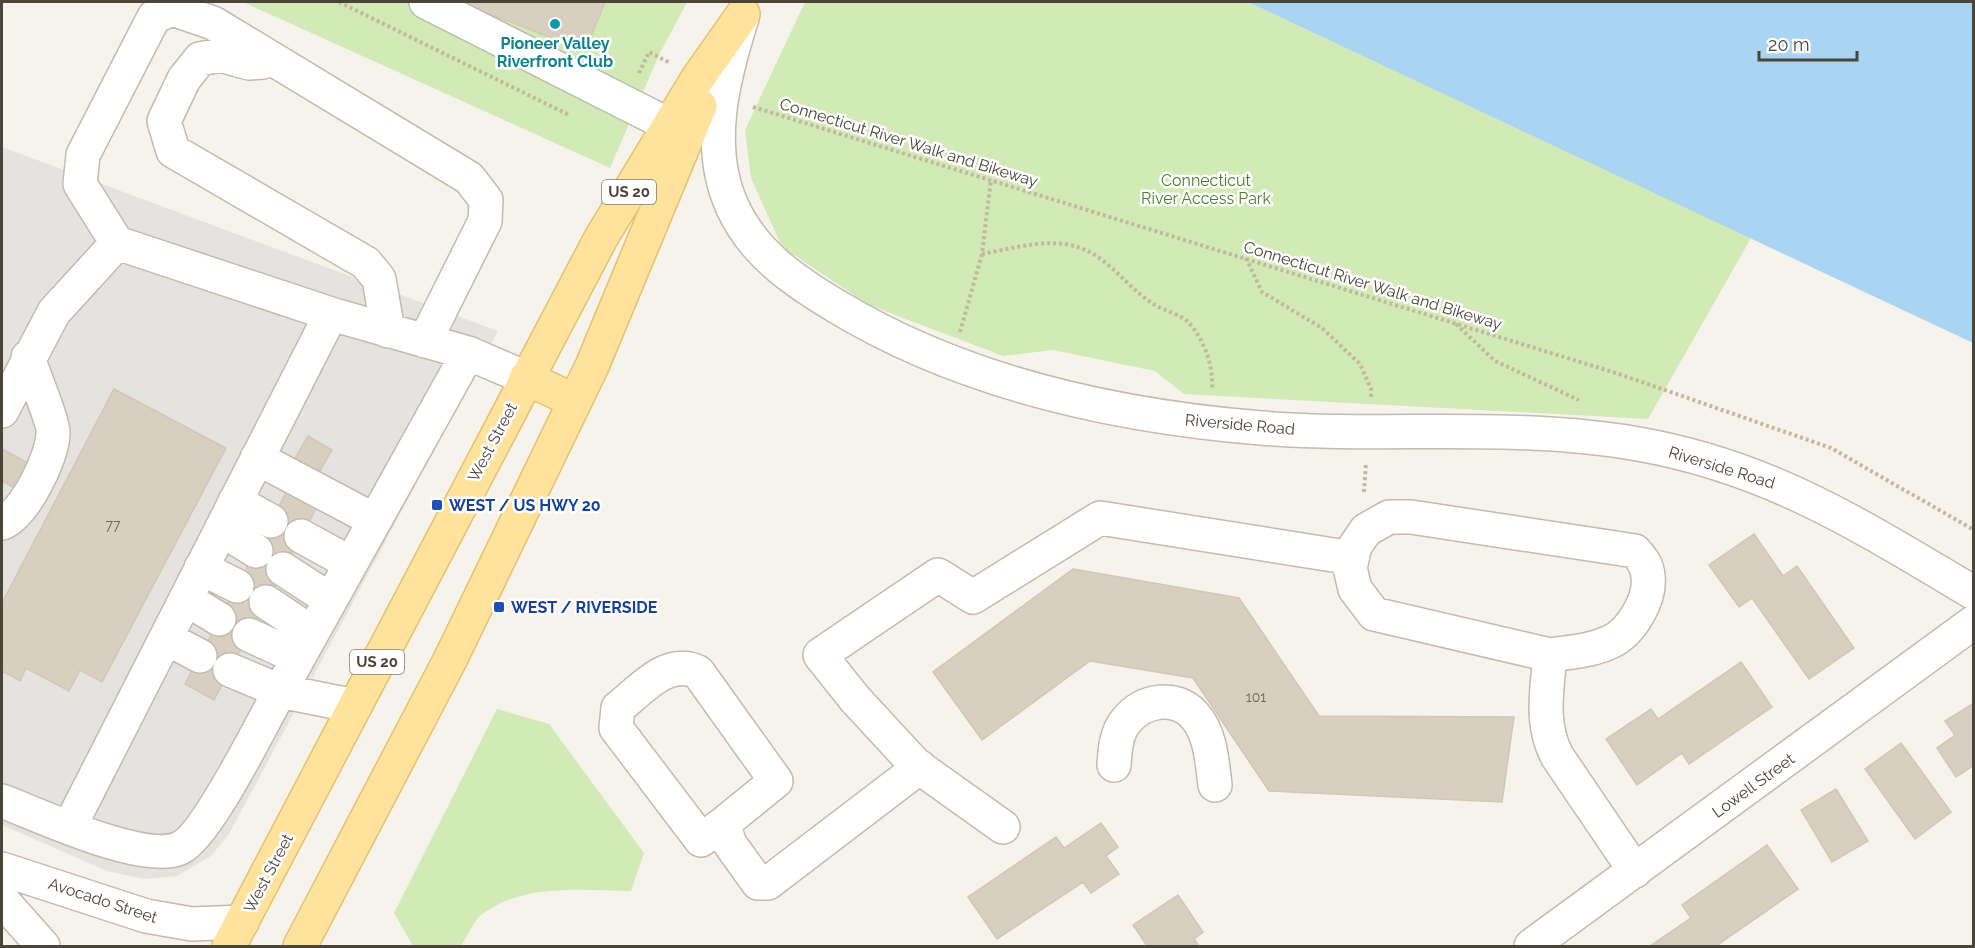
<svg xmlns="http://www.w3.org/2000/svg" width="1975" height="948" viewBox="0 0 1975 948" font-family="Raleway,sans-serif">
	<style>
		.green { fill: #d2eab5 }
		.parking { fill: #e5e3e0 }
		.water { fill: #a9d4f2 }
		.building { fill: #d8cfc1; stroke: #d3c7b4; stroke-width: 1.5 }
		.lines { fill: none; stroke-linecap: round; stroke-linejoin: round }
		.minor-casing { stroke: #c2bbae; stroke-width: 36 }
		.major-casing { stroke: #e6c16a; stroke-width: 36 }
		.path { stroke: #c4b79f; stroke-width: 4; stroke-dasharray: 3 3; stroke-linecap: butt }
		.minor { stroke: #fff; stroke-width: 33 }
		.major { stroke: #ffe39c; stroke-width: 33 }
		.culture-dot { fill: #0f9aa8; stroke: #fff; stroke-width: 2 }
		.transit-dot { fill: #1a4fb4; stroke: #fff; stroke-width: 2 }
		.labels { text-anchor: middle; stroke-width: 5; stroke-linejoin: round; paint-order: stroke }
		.number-label { font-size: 14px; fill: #6e675b }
		.shield { fill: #fff; stroke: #817c74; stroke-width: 1.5 }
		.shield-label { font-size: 15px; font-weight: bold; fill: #4b4439 }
		.culture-label { font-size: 16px; font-weight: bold; fill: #0d838f; stroke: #fff }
		.street-label { font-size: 16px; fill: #4b4439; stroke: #fff }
		.park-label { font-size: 16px; fill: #4a7f2a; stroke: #fff }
		.transit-label { font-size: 16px; font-weight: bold; fill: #164399; stroke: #fff; text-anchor: start }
	</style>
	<rect width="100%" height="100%" fill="#f6f3ec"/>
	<path class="green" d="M243 2H687L659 55 610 168Z
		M805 2H1248L1751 238 1648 419 1184 394 1155 371 1053 350 1003 356 869 305 782 247 751 178 745 130Z
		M497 709 549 724 644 853 631 891C584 890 521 883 481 915 473 922 467 937 461 946H413L394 913Z"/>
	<path class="parking" d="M2 147 498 331 229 834 211 856 177 876 144 879 107 871 2 825V671L20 681 26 668 69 691 80 670 102 681 225 448 114 389 2 603Z"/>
	<path class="water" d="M1248 2H1973V343Z"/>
	<path class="building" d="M459 2H605L585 51Z
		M114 389 226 448 102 682 80 670 69 691 26 668 20 681 2 671V603Z
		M308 436 332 450 318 474 294 460Z
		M2 449 35 467 22 492 2 481Z
		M289 487 319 503 214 700 185 684Z
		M1754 534 1783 576 1797 566 1854 648 1809 679 1752 598 1739 607 1709 565Z
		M1073 569 1239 598 1319 716 1514 717 1502 802 1269 791 1193 678 1090 661 982 740 933 672Z
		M1741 662 1772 707 1689 764 1682 753 1637 785 1606 739 1651 709 1658 719Z
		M1974 703V765L1956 777 1937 748 1955 735 1945 721Z
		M1901 743 1951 812 1915 839 1865 769Z
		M1836 789 1868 841 1832 862 1801 810Z
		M1101 823 1118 847 1106 856 1119 874 1091 893 1083 882 997 939 968 897 1056 837 1064 848Z
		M1767 845 1798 889 1716 946H1650L1691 918 1682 905Z
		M1178 895 1203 932 1194 939 1199 946H1147L1133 925Z"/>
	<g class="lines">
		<defs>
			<path id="minor" d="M426 2 669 125
				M742 18C723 78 705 146 732 206 753 253 794 281 836 306 963 383 1114 416 1261 428 1386 438 1514 422 1638 444 1770 467 1861 526 1974 593
				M263 62 249 63 220 55 200 59 184 79 164 121 173 151 366 263 379 279 388 331
				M425 341 485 221 486 200 469 178 213 23 172 9 154 17 83 155 80 184 117 243 331 314 468 353 526 378
				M2 411 54 312 117 243
				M257 458 374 520
				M235 501 271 521
				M2 523C24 515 53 457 53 433 54 423 32 371 28 357
				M221 529 256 551
				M301 536 350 563
				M201 568 237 586
				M283 569 329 599
				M186 599 219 619
				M266 602 311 632
				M249 635 297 657
				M166 638 200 656
				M1550 655 1374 614 1355 589 1350 568 1355 546 1366 530 1389 517H1411L1635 551C1642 559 1647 565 1648 576 1651 599 1631 633 1610 642 1591 651 1571 652 1550 655 1547 691 1540 723 1557 756L1635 871
				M230 670 280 691 468 353
				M1114 765C1115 750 1116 733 1126 721 1143 700 1175 694 1194 715 1211 733 1212 762 1215 785
				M2 801C39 815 145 865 180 848 207 836 262 723 280 691L355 706
				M723 824 701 840 616 728 618 708C640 691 667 657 698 672L776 781 723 824 730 844 758 883H768L920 767
				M70 826 331 314
				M1003 827 916 765 855 699 820 655 938 575 973 597 1100 518 1352 558
				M2 869 146 916 192 924 242 922
				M2 900 43 946
				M1531 946 1974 622"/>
			<path id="major" d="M526 378 575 401
				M229 946 601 238 698 78 743 14
				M300 946 450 660 592 366 700 106"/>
		</defs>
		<use href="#minor" class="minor-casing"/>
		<use href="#major" class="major-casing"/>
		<path class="path" d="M339 2 569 115
			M639 73 649 52 670 63
			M753 107 1619 374 1831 448 1974 530
			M982 254C1010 249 1046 238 1074 246 1109 255 1126 288 1155 305 1165 311 1180 314 1188 322 1204 338 1214 368 1212 389
			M1246 258 1262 292 1322 328 1360 364 1371 389V398
			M1456 324 1495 361 1579 400
			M960 332 982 254 991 179
			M1364 492 1366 463"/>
		<use href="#minor" class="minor"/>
		<use href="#major" class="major"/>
	</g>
	<circle class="culture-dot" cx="555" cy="24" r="6"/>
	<g class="transit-dot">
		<rect x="431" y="499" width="12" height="12" rx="3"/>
		<rect x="493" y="601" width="12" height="12" rx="3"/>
	</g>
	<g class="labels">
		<g class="number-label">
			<text x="113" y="530">77</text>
			<text x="1256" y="702">101</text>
		</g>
		<g class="shield">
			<rect x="602" y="180" width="54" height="24" rx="4.5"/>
			<rect x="350" y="650" width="54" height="24" rx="4.5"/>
		</g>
		<g class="shield-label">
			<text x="629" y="197">US 20</text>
			<text x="377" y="667">US 20</text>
		</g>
		<g class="culture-label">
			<text x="555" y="49">Pioneer Valley<tspan x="555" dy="18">Riverfront Club</tspan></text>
		</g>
		<g class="street-label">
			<text transform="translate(909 142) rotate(17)" y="6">Connecticut River Walk and Bikeway</text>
			<text transform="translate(1373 285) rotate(17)" y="6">Connecticut River Walk and Bikeway</text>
			<text transform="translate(1240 424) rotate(5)" y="6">Riverside Road</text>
			<text transform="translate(492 442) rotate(-62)" y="6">West Street</text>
			<text transform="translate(1722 467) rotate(17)" y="6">Riverside Road</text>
			<text transform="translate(1753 785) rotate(-36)" y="6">Lowell Street</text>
			<text transform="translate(268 873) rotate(-62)" y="6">West Street</text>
			<text transform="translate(103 900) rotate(18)" y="6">Avocado Street</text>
		</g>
		<g class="park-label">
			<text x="1206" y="186">Connecticut<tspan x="1206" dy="18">River Access Park</tspan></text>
		</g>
		<g class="transit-label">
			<text x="449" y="511">WEST / US HWY 20</text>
			<text x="511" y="613">WEST / RIVERSIDE</text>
		</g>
	</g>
	<rect width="1975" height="948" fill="none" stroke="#4b4439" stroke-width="6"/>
	<path d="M1759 51v9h98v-9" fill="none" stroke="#4b4439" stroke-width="3"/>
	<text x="1768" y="51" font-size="18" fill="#4b4439" stroke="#ffffff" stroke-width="4.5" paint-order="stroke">20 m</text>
</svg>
